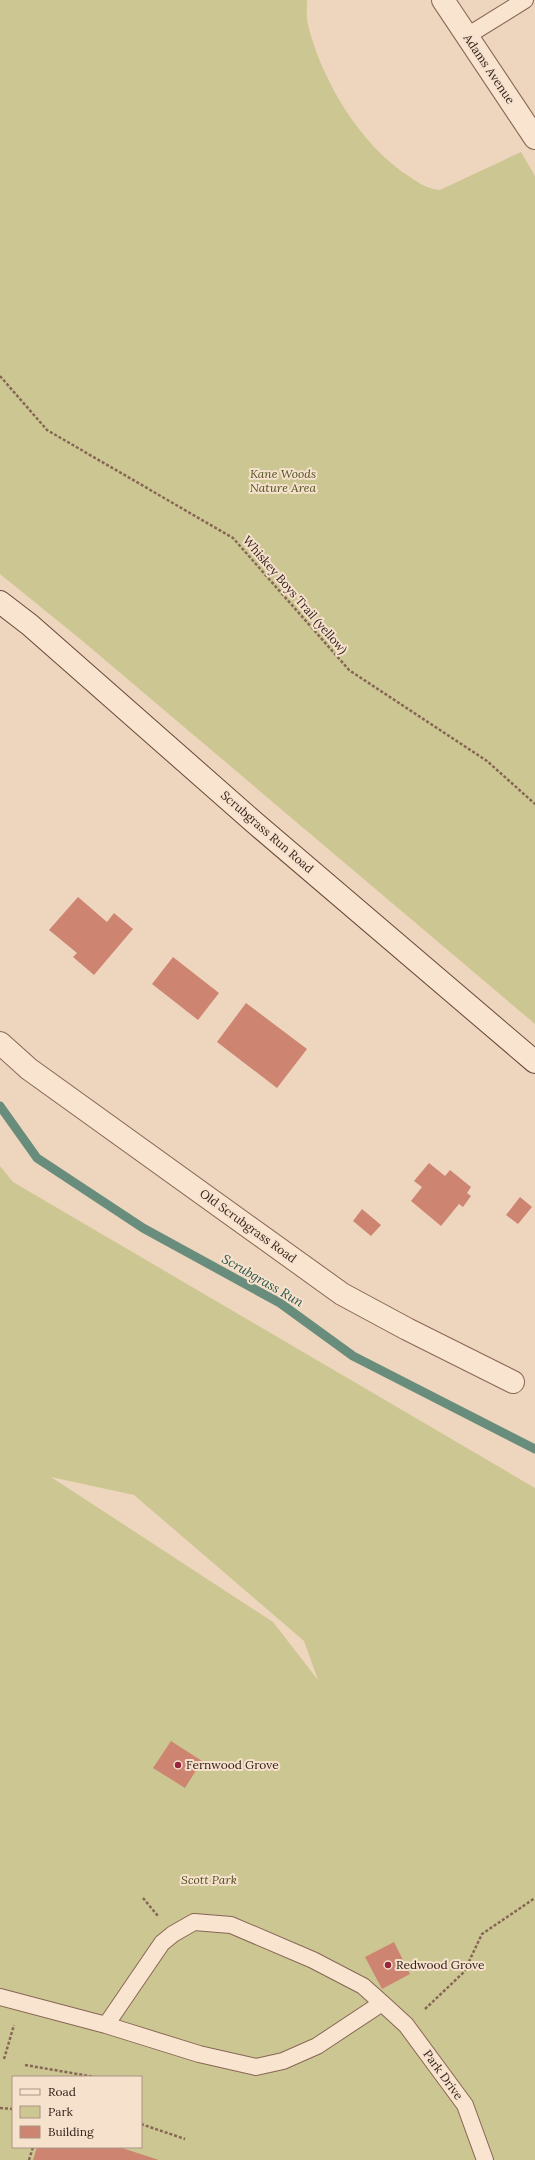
<svg xmlns="http://www.w3.org/2000/svg" width="535" height="2160" viewBox="0 0 535 2160" font-family="Lora,serif">
	<style>
		.green { fill: #ccc792; fill-rule: evenodd }
		.lines { fill: none; stroke-linecap: round; stroke-linejoin: round }
		.stream { stroke: #698d7c; stroke-width: 9 }
		.building { fill: #cd8572 }
		.lane-casing { stroke: #876656; stroke-width: 18 }
		.street-casing { stroke: #876656; stroke-width: 24 }
		.secondary-casing { stroke: #68473a; stroke-width: 24 }
		.path { stroke: #876656; stroke-width: 2.5; stroke-dasharray: 3 2; stroke-linecap: butt }
		.lane { stroke: #f9e4d0; stroke-width: 16 }
		.street { stroke: #f9e4d0; stroke-width: 22 }
		.secondary { stroke: #f9e4d0; stroke-width: 22 }
		.poi-dot { fill: #97253e; stroke: #f6e1cd; stroke-width: 1.5 }
		.labels { text-anchor: middle; stroke-width: 4; stroke-linejoin: round; paint-order: stroke }
		.street-label { font-size: 12px; fill: #35221b; stroke: #f6e1cd }
		.park-label { font-size: 12px; font-style: italic; fill: #505221; stroke: #f6e1cd }
		.poi-label { font-size: 12px; fill: #35221b; stroke: #f6e1cd; text-anchor: start }
		.water-label { font-size: 13px; font-style: italic; fill: #2a564a; stroke: #f6e1cd }
	</style>
	<rect width="100%" height="100%" fill="#eed5bd"/>
	<path class="green" d="M0 0H307C307 8 306 17 308 25 322 81 360 145 410 177 420 184 428 189 440 190L521 152 535 176V1024L79 638 0 574Z
		M0 1166 13 1182 535 1488V2160H0ZM51 1477 134 1495 304 1641 318 1680 273 1622ZM13 2077H141V2147H13Z"/>
	<g class="lines">
		<path class="stream" d="M0 1106 37 1158 143 1228 280 1303 353 1356 535 1449"/>
	</g>
	<path class="building" d="M78 897 107 922 114 913 133 929 94 975 73 957 77 953 49 930Z
		M173 957 219 993 198 1020 152 984Z
		M246 1003 307 1049 277 1088 217 1042Z
		M429 1163 445 1176 450 1170 471 1187 467 1193 471 1196 463 1207 459 1204 441 1226 411 1201 422 1187 414 1181Z
		M520 1197 532 1207 518 1224 506 1215Z
		M362 1209 381 1225 371 1236 353 1221Z
		M171 1741 202 1761 185 1788 153 1768Z
		M394 1942 410 1974 382 1989 365 1957Z
		M37 2147H119L159 2160H33Z"/>
	<g class="lines">
		<defs>
			<path id="lane" d="M467 36 525 0
				M0 1997 106 2025 199 2054 256 2067 283 2061 317 2046 382 2003 363 1986 313 1960 231 1925 194 1922 173 1934 162 1943 106 2025
				M382 2003 406 2025 465 2105 485 2160"/>
			<path id="street" d="M443 0 535 138
				M0 1043 29 1069 342 1294 407 1329 513 1382"/>
			<path id="secondary" d="M0 602 30 625 255 823 535 1062"/>
		</defs>
		<use href="#lane" class="lane-casing"/>
		<use href="#street" class="street-casing"/>
		<use href="#secondary" class="secondary-casing"/>
		<path class="path" d="M0 376 47 430 233 538 349 670 487 761 535 804
			M143 1898 158 1916
			M425 2009 464 1972 482 1934 535 1898
			M4 2059 14 2025
			M25 2065 95 2077
			M0 2108 13 2109
			M141 2124 185 2139
			M29 2160 33 2147"/>
		<use href="#lane" class="lane"/>
		<use href="#street" class="street"/>
		<use href="#secondary" class="secondary"/>
	</g>
	<g class="poi-dot">
		<circle cx="178" cy="1765" r="4"/>
		<circle cx="388" cy="1965" r="4"/>
	</g>
	<g class="labels">
		<g class="street-label">
			<text transform="translate(489 69) rotate(56)" y="4">Adams Avenue</text>
			<text transform="translate(295 595) rotate(49)" y="4">Whiskey Boys Trail (yellow)</text>
			<text transform="translate(267 832) rotate(41)" y="4">Scrubgrass Run Road</text>
			<text transform="translate(248 1226) rotate(36)" y="4">Old Scrubgrass Road</text>
			<text transform="translate(443 2075) rotate(54)" y="4">Park Drive</text>
		</g>
		<g class="park-label">
			<text x="283" y="478">Kane Woods<tspan x="283" dy="14">Nature Area</tspan></text>
			<text x="209" y="1884">Scott Park</text>
		</g>
		<g class="poi-label">
			<text x="186" y="1769">Fernwood Grove</text>
			<text x="396" y="1969">Redwood Grove</text>
		</g>
		<g class="water-label">
			<text transform="translate(263 1280) rotate(30)" y="5">Scrubgrass Run</text>
		</g>
	</g>
	<rect x="12" y="2076" width="130" height="72" fill="#f6e1cd" stroke="#a99586"/>
	<rect x="20" y="2089" width="20" height="6" fill="#f9e4d0" stroke="#a99586"/>
	<text x="48" y="2096" font-size="12" fill="#35221b">Road</text>
	<rect x="20" y="2106" width="20" height="12" fill="#ccc792" stroke="#a99586"/>
	<text x="48" y="2116" font-size="12" fill="#35221b">Park</text>
	<rect x="20" y="2126" width="20" height="12" fill="#cd8572" stroke="#a99586"/>
	<text x="48" y="2136" font-size="12" fill="#35221b">Building</text>
</svg>
